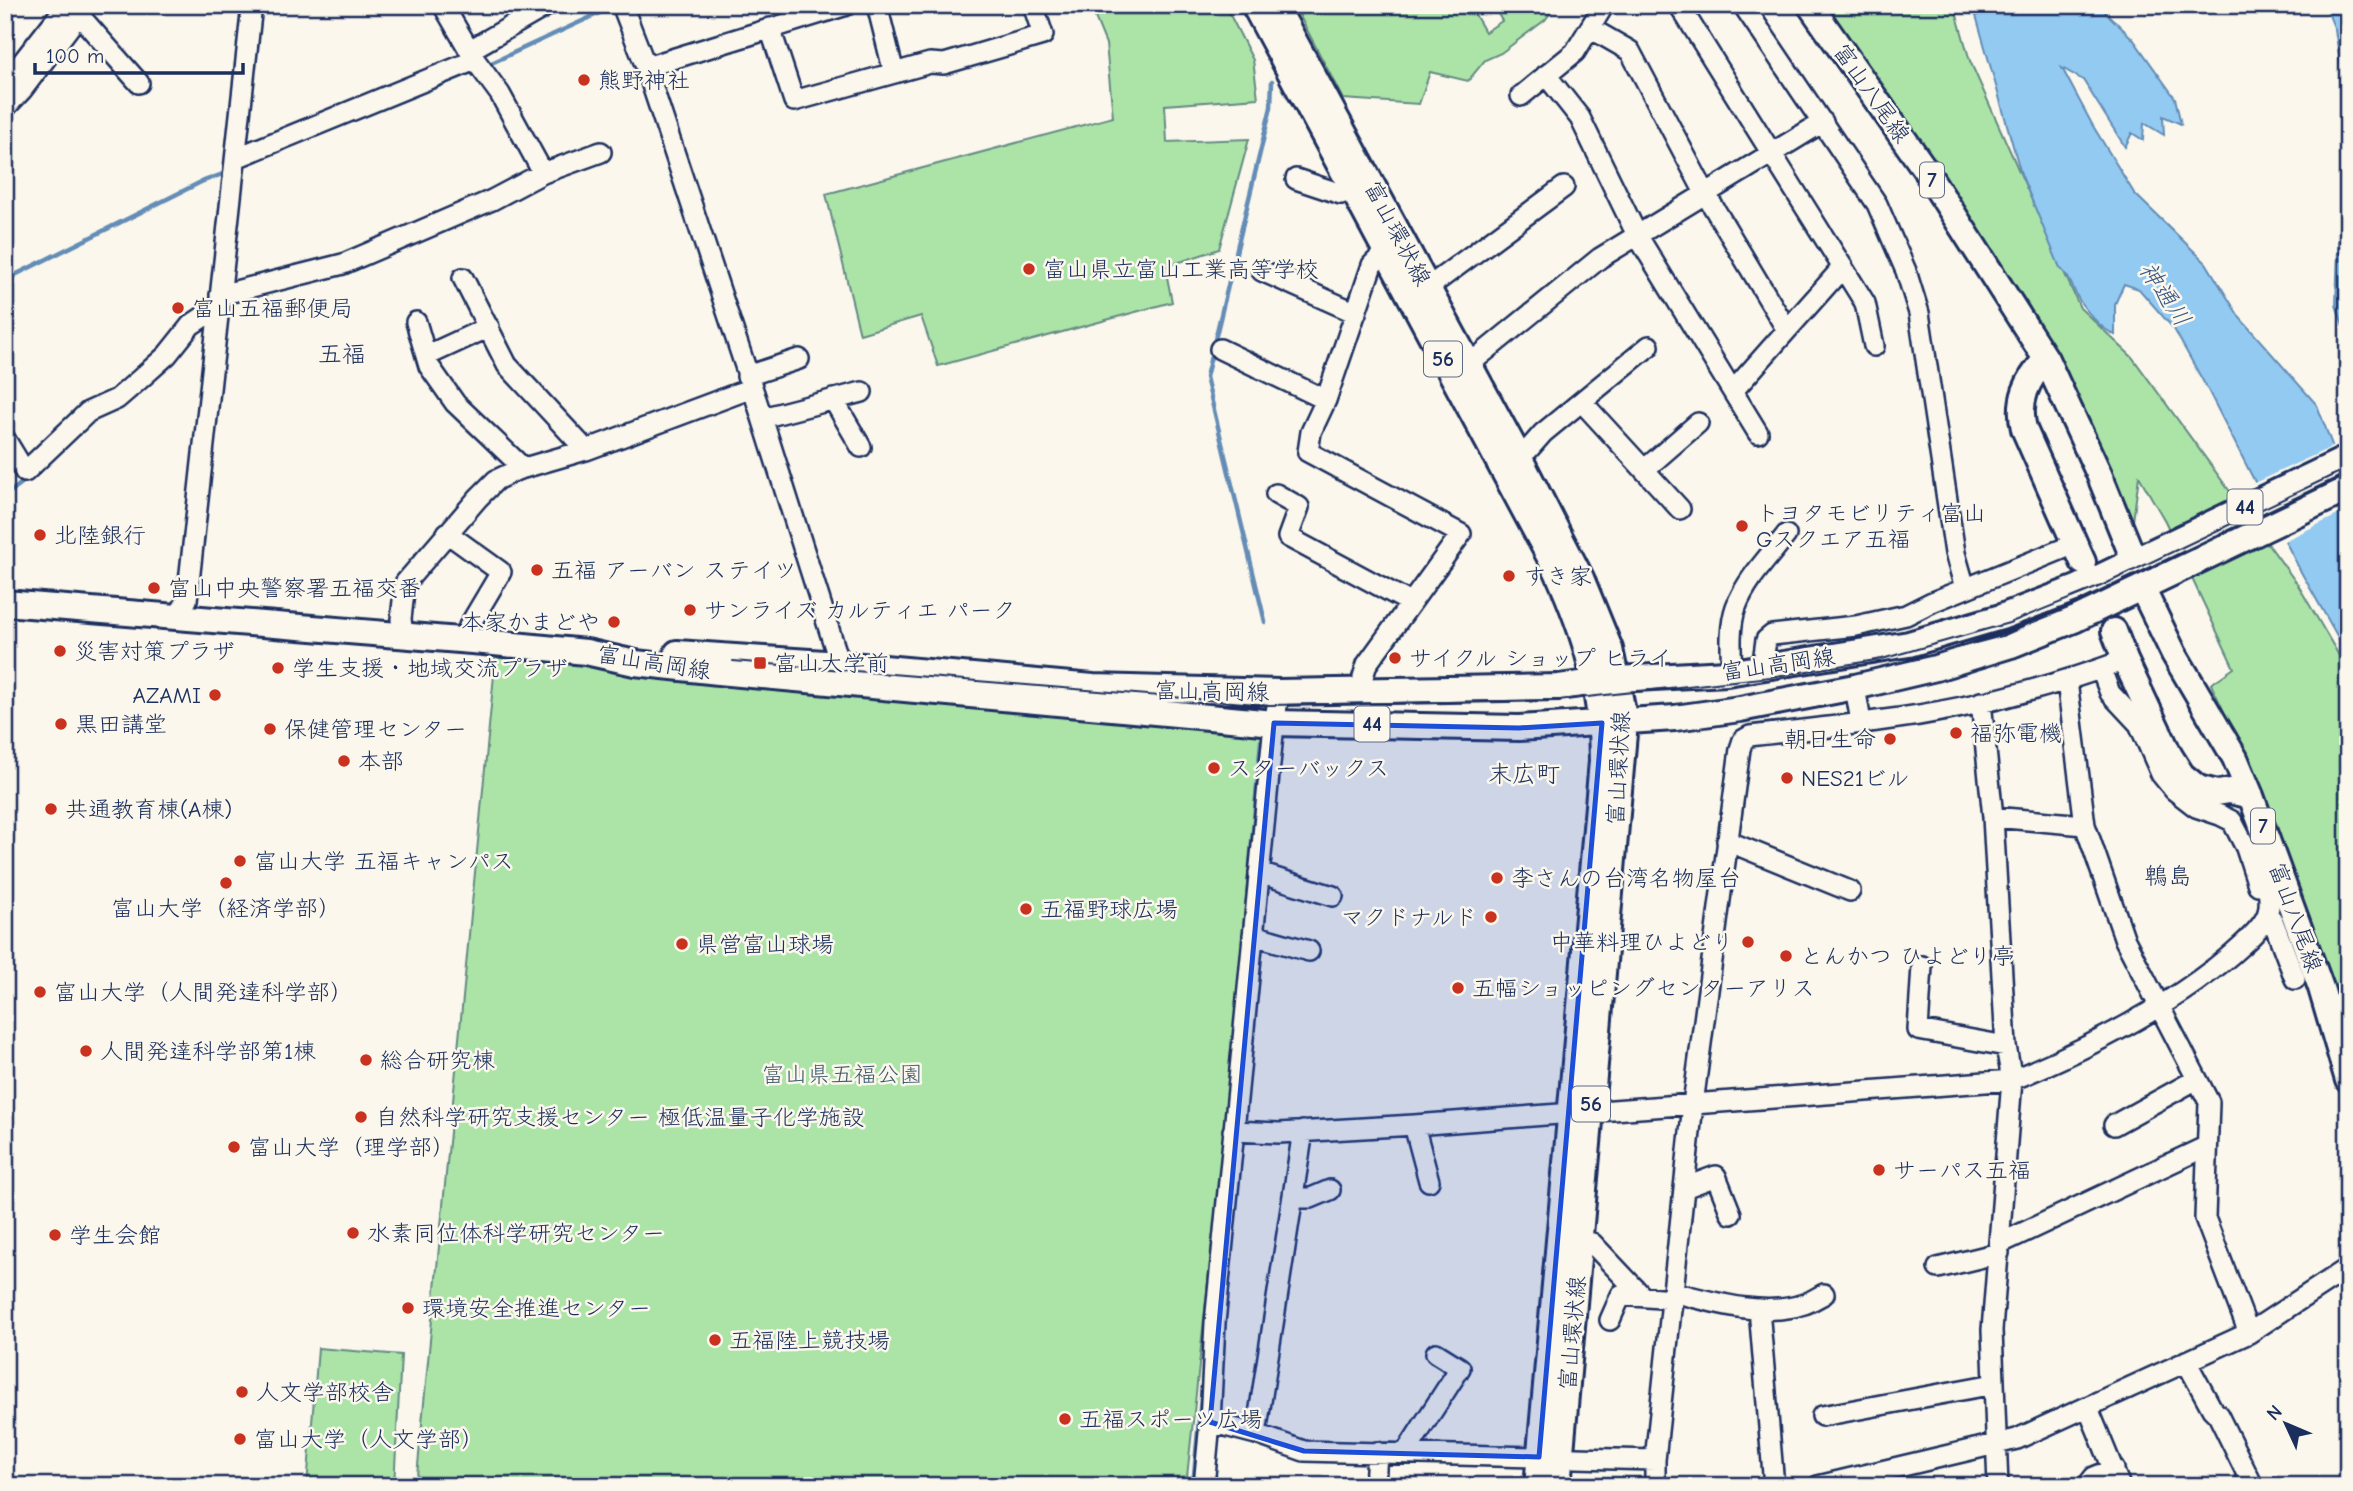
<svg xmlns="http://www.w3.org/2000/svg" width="2353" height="1491" viewBox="0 0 2353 1491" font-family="'Comic Neue','Klee One',sans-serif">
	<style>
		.green { fill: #ace4a8; stroke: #648a83; stroke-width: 2 }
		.water { fill: #93caf1; stroke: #638cb6; stroke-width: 2 }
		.pier { fill: #fbf7ec }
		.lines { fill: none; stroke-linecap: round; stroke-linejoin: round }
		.stream { stroke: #638cb6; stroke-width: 4.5 }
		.minor-casing { stroke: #1b2f5e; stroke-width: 24 }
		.major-casing { stroke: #1b2f5e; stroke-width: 30 }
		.minor { stroke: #fbf7ec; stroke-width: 19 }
		.major { stroke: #fbf7ec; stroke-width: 24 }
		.tram { stroke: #1b2f5e; stroke-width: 2 }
		.marked { fill: #1d4ed8; fill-opacity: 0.2; stroke: #1d4ed8; stroke-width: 5; stroke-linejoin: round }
		.poi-dot { fill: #c8321e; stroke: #fbf7ec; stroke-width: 2.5 }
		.labels { text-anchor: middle; stroke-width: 5; stroke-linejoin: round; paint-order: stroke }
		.shield { fill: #fbf7ec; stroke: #5e6b89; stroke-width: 2 }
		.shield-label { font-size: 21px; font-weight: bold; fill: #1b2f5e }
		.poi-label { font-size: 23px; fill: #1b2f5e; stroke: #fbf7ec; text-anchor: start }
		.street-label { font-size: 23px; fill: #1b2f5e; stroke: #fbf7ec }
		.park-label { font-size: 23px; fill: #3f5c70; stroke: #fbf7ec }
		.water-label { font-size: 24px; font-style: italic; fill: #395683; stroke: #fbf7ec }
		.neighbourhood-label { font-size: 24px; fill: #1b2f5e; stroke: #fbf7ec }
	</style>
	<rect width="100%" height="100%" fill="#fbf7ec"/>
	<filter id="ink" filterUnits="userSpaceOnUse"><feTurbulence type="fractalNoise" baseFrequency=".0143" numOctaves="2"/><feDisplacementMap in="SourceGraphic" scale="14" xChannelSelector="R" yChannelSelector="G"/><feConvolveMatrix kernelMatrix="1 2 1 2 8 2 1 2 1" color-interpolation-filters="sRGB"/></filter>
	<g filter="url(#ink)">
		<path class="green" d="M1090 5H1225L1253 60 1258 98 1165 105 1167 142 1249 139 1219 249 1165 267 1172 302 938 366 921 316 860 334 826 194 1113 117 1106 44Z
			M1294 5H1456L1460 10 1468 5H1482L1473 11 1485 32 1502 21 1493 5 1555 7 1545 20 1501 53 1485 60 1468 81 1430 72 1419 104 1343 99Z
			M1822 5H1954L1970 61 2080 308 2132 357 2298 585 2348 671V1062L2244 754 2211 684 2234 668 2165 521 2139 476 2132 529Z
			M496 654 887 687 1267 735 1186 1486H416Z
			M318 1348 401 1355 394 1486H307Z"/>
		<path class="water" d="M1973 5H2098L2133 39 2175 98 2181 124 2163 116 2164 135 2144 123 2143 140 2132 133 2125 147 2083 80 2062 68 2093 126 2134 193 2206 263 2240 318 2317 405 2348 488V655L2301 572 2208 390 2174 329 2139 289 2124 284 2115 304V335C2102 329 2089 314 2081 303 2072 290 2073 280 2060 268L2021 174Z
			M2325 5H2348V339L2336 305 2344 85 2335 30Z"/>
		<path class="pier" d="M2336 445 2348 478V510L2282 542 2252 484Z"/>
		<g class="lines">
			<path class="stream" d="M485 66 617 5
				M239 167 477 70
				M5 280 201 182 228 172
				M5 496 27 479
				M1265 622 1206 377 1271 107 1272 81
				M1241 966 1261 741
				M1193 1486 1203 1375"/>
			<defs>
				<path id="minor" d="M443 5 475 60 500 94 543 173
					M622 5 646 67 757 402 840 664
					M877 5 894 73
					M1679 5 1865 303 1874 346
					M1743 5 1877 204 1906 271 1919 313 1955 553 1965 588
					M79 15 139 83
					M770 28 794 101 930 63 944 64 1043 35 1033 5
					M1590 28 1630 51 1705 193 1787 330
					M470 50 548 5
					M646 67 847 5
					M1546 75 1580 118 1637 235 1758 433
					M5 84 67 5
					M1521 96 1575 52 1604 5
					M5 108 22 90 86 5
					M236 158 475 60
					M1296 179 1341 194 1353 190
					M1262 271 1356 313
					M463 278 507 365 586 450
					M1417 292 1437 281 1564 187
					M220 295 343 264 492 200 543 173 601 152
					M416 322 429 366 455 403 523 468
					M1220 349 1326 400
					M426 356 489 327
					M1457 369 1478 357 1600 258 1823 122
					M747 376 799 359
					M1733 391 1843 267
					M833 399 861 447
					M1582 402 1680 509
					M762 418 862 392
					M5 439 25 472 88 412 117 399 139 380 167 355 191 325 206 315 218 316
					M1507 460 1528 450 1543 433 1649 346
					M1644 470 1698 423
					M1276 494 1299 507 1288 537 1411 603
					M447 533 501 572 469 626 467 641
					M177 618 187 600 252 5
					M403 635 401 619 405 583 478 498 496 480 517 470 586 450 752 388
					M1762 669 1766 640 1772 635 1856 626 1906 615 1932 602 2075 544
					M2101 669 2110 693 2139 724 2161 774 2174 790 2196 807 2220 815 2232 821 2246 848 2258 885
					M1732 672C1731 651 1729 627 1736 607 1746 580 1769 557 1786 535
					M1855 687 1861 722
					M1362 692 1363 677 1367 664 1461 534 1308 452 1311 432 1326 400 1372 265 1386 251 1399 246
					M1981 702 1993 817 2006 1046 2012 1080 1992 1330 1998 1486
					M1993 817 2085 825 2067 681
					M2085 825 2125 940 2209 1102 2205 1218 2249 1333
					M1727 841 1850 891
					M1259 873 1333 896
					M2268 914 2273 921 2295 979
					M1253 935 1309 951
					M1922 966 1918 1030 2006 1046
					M1414 1125 1429 1181
					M2114 1125 2197 1079
					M1233 1131 1279 1133 1414 1125 2012 1080C2089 1048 2180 1002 2242 945 2251 937 2265 924 2268 912 2272 898 2266 883 2265 869 2264 861 2264 851 2264 843
					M1684 1188 1716 1176 1731 1214
					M1293 1198H1311L1330 1190
					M1579 1241 1592 1243 1641 1295
					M1999 1244 2207 1146
					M1938 1268 1999 1253
					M1673 1292C1713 1302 1764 1318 1804 1304 1811 1302 1818 1297 1824 1294
					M1759 1309 1774 1486
					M1610 1320 1621 1295 1673 1299
					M2186 1361 2212 1409 2218 1415 2253 1486
					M2088 1408 2120 1486
					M1822 1416 1994 1384
					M1210 1422 1256 1434 1304 1451 1655 1460
					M1256 1434 1303 1131
					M1406 1452 1460 1368 1436 1353
					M1204 1486 1210 1422 1215 1323 1273 734 1279 692
					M1375 1486 1377 1452
					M1655 1486V1460L1693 1104 1740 749 1743 740 1750 736C1792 731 1835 727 1877 721 1961 711 2046 689 2125 660
					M1818 1486 2017 1439 2249 1333 2348 1268
					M2087 1486 2094 1477 2114 1469
					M2347 1486 2348 1484"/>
				<path id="major" d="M1254 5 1557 571C1586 636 1602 689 1602 761L1537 1486
					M1275 5 1518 455 1581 578 1610 649 1625 722 1558 1486
					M1810 5 1924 168 2046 359 2099 474 2134 560
					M2046 359C2027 380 2017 400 2024 429L2083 562
					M2142 588 2174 654 2235 758 2251 796 2321 988 2348 1080
					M5 603 484 642 586 652 635 663 719 672 1274 723 1519 728 1675 718 1740 709 1855 687 1936 668 2011 645 2076 619 2348 489
					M2114 631 2125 660 2170 756 2182 775 2198 788 2217 793 2230 791 2251 796
					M677 653 840 664 1093 687 1279 692 1559 687 1617 679 1727 673 1909 644 2001 617 2077 588 2348 458"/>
			</defs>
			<use href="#minor" class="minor-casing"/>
			<use href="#major" class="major-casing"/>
			<use href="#minor" class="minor"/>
			<use href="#major" class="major"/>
			<path class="tram" d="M1960 647 2002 636 2023 627
				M733 661 1269 705 1560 700 1770 677 1882 659 2009 623 2101 586 2348 468"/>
		</g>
	</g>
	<path class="marked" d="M1274 723 1519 728 1602 723 1539 1457 1304 1451 1210 1422Z"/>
	<g class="poi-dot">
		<circle cx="584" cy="80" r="7"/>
		<circle cx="1029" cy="269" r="7"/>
		<circle cx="178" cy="308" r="7"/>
		<circle cx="1742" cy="526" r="7"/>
		<circle cx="40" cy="535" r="7"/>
		<circle cx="537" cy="570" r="7"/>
		<circle cx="1509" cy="576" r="7"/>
		<circle cx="154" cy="588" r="7"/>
		<circle cx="690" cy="610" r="7"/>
		<circle cx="614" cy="622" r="7"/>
		<circle cx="60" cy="651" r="7"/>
		<circle cx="1395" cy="658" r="7"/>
		<rect x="753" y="656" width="14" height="14" rx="3.5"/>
		<circle cx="278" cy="668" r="7"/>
		<circle cx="215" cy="695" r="7"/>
		<circle cx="61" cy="724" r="7"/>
		<circle cx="270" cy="729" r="7"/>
		<circle cx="1956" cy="733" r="7"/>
		<circle cx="1890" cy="739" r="7"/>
		<circle cx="344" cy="761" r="7"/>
		<circle cx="1214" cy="768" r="7"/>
		<circle cx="1787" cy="778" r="7"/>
		<circle cx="51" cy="809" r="7"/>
		<circle cx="240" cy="861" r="7"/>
		<circle cx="1497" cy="878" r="7"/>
		<circle cx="226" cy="883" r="7"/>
		<circle cx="1026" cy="909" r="7"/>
		<circle cx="1491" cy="917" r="7"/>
		<circle cx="1748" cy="942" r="7"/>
		<circle cx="682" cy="944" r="7"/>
		<circle cx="1786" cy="956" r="7"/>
		<circle cx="1458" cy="988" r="7"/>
		<circle cx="40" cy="992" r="7"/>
		<circle cx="86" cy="1051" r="7"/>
		<circle cx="366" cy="1060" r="7"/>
		<circle cx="361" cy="1117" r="7"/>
		<circle cx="234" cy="1147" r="7"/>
		<circle cx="1879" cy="1170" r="7"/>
		<circle cx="353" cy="1233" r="7"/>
		<circle cx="55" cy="1235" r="7"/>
		<circle cx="408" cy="1308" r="7"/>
		<circle cx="715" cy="1340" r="7"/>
		<circle cx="242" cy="1392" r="7"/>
		<circle cx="1065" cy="1419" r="7"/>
		<circle cx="240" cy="1439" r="7"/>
	</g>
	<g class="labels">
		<g class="shield">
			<rect x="1920" y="162.5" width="24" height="35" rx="5"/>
			<rect x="1424" y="341.5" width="38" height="35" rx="5"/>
			<rect x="2227.5" y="489.5" width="35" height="35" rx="5"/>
			<rect x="1354.5" y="706.5" width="35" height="35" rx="5"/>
			<rect x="2251" y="808.5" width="24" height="35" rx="5"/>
			<rect x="1572" y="1086.5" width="38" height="35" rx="5"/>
		</g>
		<g class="shield-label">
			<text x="1932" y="187">7</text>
			<text x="1443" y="366">56</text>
			<text x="2245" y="514">44</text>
			<text x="1372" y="731">44</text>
			<text x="2263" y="833">7</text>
			<text x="1591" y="1111">56</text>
		</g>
		<g class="poi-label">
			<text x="598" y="88">熊野神社</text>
			<text x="1043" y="277">富山県立富山工業高等学校</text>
			<text x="192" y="316">富山五福郵便局</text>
			<text x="1756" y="521">トヨタモビリティ富山<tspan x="1756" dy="26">Gスクエア五福</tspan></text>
			<text x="54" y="543">北陸銀行</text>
			<text x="551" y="578">五福 アーバン ステイツ</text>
			<text x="1523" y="584">すき家</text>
			<text x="168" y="596">富山中央警察署五福交番</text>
			<text x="704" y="618">サンライズ カルティエ パーク</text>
			<text x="600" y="630" text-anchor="end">本家かまどや</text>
			<text x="74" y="659">災害対策プラザ</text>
			<text x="1409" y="666">サイクル ショップ ヒライ</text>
			<text x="774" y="671">富山大学前</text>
			<text x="292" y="676">学生支援・地域交流プラザ</text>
			<text x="201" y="703" text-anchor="end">AZAMI</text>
			<text x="75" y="732">黒田講堂</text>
			<text x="284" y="737">保健管理センター</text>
			<text x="1970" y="741">福弥電機</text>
			<text x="1876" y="747" text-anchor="end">朝日生命</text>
			<text x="358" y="769">本部</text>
			<text x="1228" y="776">スターバックス</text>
			<text x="1801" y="786">NES21ビル</text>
			<text x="65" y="817">共通教育棟(A棟)</text>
			<text x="254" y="869">富山大学 五福キャンパス</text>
			<text x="1511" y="886">李さんの台湾名物屋台</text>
			<text x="226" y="916" text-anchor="middle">富山大学（経済学部）</text>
			<text x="1040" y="917">五福野球広場</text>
			<text x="1477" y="925" text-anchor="end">マクドナルド</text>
			<text x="1734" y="950" text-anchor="end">中華料理ひよどり</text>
			<text x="696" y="952">県営富山球場</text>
			<text x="1800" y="964">とんかつ ひよどり亭</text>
			<text x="1472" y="996">五幅ショッピングセンターアリス</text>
			<text x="54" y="1000">富山大学（人間発達科学部）</text>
			<text x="100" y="1059">人間発達科学部第1棟</text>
			<text x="380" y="1068">総合研究棟</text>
			<text x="375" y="1125">自然科学研究支援センター 極低温量子化学施設</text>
			<text x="248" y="1155">富山大学（理学部）</text>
			<text x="1893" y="1178">サーパス五福</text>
			<text x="367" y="1241">水素同位体科学研究センター</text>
			<text x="69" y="1243">学生会館</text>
			<text x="422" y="1316">環境安全推進センター</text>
			<text x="729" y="1348">五福陸上競技場</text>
			<text x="256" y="1400">人文学部校舎</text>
			<text x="1079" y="1427">五福スポーツ広場</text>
			<text x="254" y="1447">富山大学（人文学部）</text>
		</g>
		<g class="street-label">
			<text transform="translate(1872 93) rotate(55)" y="8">富山八尾線</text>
			<text transform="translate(1398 233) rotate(62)" y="8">富山環状線</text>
			<text transform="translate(654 662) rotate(9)" y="8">富山高岡線</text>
			<text transform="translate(1778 664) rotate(-8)" y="8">富山高岡線</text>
			<text transform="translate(1212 691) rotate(1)" y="8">富山高岡線</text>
			<text transform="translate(1618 768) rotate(-87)" y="8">富山環状線</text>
			<text transform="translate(2296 917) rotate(70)" y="8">富山八尾線</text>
			<text transform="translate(1572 1333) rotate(-85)" y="8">富山環状線</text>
		</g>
		<g class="park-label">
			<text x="842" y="1082">富山県五福公園</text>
		</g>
		<g class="water-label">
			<text transform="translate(2165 294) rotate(56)" y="8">神通川</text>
		</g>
		<g class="neighbourhood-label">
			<text x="342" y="362">五福</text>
			<text x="1524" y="782">末広町</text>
			<text x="2168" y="884">鵯島</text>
		</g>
	</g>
	<rect width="2353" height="1491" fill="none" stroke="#fbf7ec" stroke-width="28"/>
	<rect x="14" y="14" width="2325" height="1463" fill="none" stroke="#1b2f5e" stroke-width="2.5" filter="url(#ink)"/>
	<g transform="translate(2286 1424) rotate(314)" stroke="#fbf7ec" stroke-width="5" paint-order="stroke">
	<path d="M0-5L12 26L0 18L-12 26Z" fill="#1b2f5e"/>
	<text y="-10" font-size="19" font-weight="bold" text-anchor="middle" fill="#1b2f5e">N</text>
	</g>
	<path d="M35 63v10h208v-10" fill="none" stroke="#1b2f5e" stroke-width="3.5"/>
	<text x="46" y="63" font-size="21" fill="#1b2f5e" stroke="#fbf7ec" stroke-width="5" paint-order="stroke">100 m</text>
</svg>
